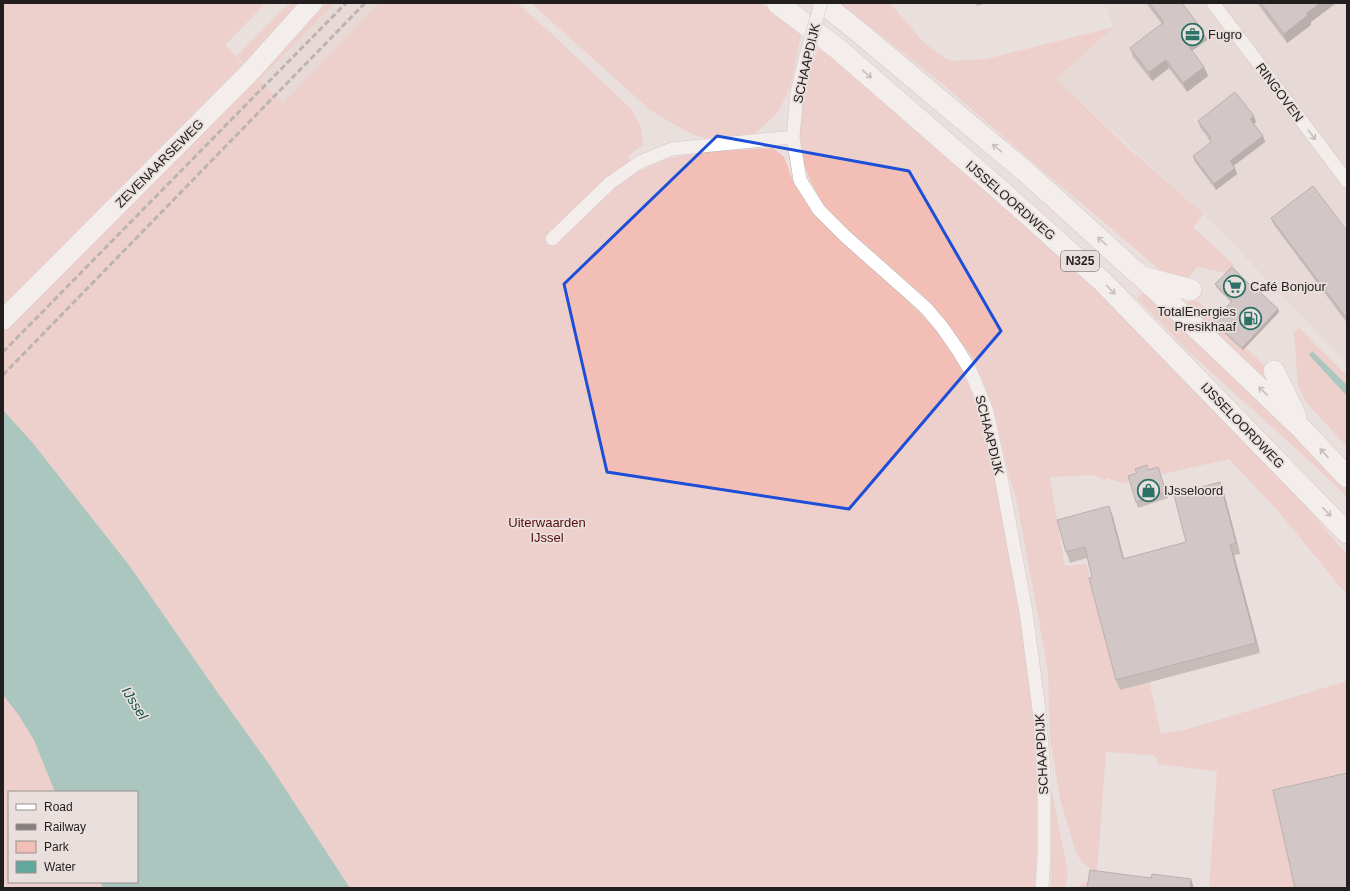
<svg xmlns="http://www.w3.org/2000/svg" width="1350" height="891" viewBox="0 0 1350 891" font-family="Helvetica,sans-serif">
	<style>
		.built { fill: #e5d2cf }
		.green { fill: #f2beb6 }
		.water { fill: #5fa89b }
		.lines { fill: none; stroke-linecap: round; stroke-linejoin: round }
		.minor-casing { stroke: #b9afad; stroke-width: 14 }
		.primary-casing { stroke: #b9afad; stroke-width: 21 }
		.trunk-casing { stroke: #b9afad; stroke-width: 22 }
		.minor { stroke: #fff; stroke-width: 13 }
		.primary { stroke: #fff; stroke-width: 20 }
		.trunk { stroke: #fff; stroke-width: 21 }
		.rail { stroke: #867f7e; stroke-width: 3; stroke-dasharray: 6 3; stroke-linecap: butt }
		.minor-bridge-casing { stroke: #b9afad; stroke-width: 14; stroke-linecap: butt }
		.minor-bridge { stroke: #fff; stroke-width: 13 }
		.wall { fill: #9c9492 }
		.shaded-wall { fill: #7f7877 }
		.building { fill: #b5acaa; stroke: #7f7877 }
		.oneway { stroke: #9b9a99 }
		.marked { fill: none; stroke: #1d4ed8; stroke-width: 3; stroke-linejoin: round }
		.labels { text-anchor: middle; stroke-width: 3.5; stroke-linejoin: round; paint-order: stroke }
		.shield { fill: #e9dfdd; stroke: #5d5857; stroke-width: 1 }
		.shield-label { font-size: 12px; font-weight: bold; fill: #211e1d }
		.poi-label { font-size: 13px; fill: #211e1d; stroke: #e9dfdd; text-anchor: start }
		.street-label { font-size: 13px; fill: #211e1d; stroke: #e9dfdd }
		.park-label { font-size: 13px; fill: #570c09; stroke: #e9dfdd }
		.water-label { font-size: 14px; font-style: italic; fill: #0a4d44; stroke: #e9dfdd }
	</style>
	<rect width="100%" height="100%" fill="#e9dfdd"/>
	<path class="built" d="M335 3H379L283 103 259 80Z
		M1104 3H1347V363L1204 214 1056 79 1114 27Z"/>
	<path class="green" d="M3 3H266L225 45 256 77 326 3H335L259 80 283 103 379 3H517L553 35 631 109 640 124 643 145 634 151 628 158 642 170 669 158 706 152 773 148 784 157 794 184 816 215 886 280 934 327 963 371 978 407 989 444 1028 660 1034 721 1039 812 1035 888H350L269 764 218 693 129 565 32 442 3 410Z
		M289 3H299L246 65 237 56Z
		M531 3H761L801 35 791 85 779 111 755 134 711 140 692 134 668 121 649 109Z
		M837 3H890L923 42 943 57 952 61 986 59 1114 27 1056 79 1127 147 1204 214 1193 227 1234 265 1226 273 1197 267 1188 278 1189 284 1172 280 1036 165 944 85 853 13Z
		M820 43 1181 364 1283 479 1347 555V595L1279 512 1229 459 1122 483 1107 478 1105 480 1093 475 1050 477 1065 566 1087 564 1092 590 1127 584 1161 734 1185 730 1347 681V888H1209L1217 771 1157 764V758L1153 755 1106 752 1096 888H1077L1082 883 1088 882 1090 869 1081 861 1075 850 1060 798 1050 738 1048 671 1016 497 1009 476 993 406 972 357 945 320 927 299 836 219 821 201 810 180 802 159 798 128 806 83Z
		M1145 291 1324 463 1347 487V497L1316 467 1188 351 1137 298Z
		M1190 299 1200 303 1263 364 1274 381 1271 384 1187 304Z
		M1299 328 1347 376V385L1312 352 1336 384 1347 396V447L1306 402 1298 386 1294 332Z
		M3 688 37 737 59 792H9V882H113L116 888H3Z
		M1051 788 1068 873 1065 888H1051Z"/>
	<path class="water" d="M1312 351 1347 385V396L1309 355Z
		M3 410 32 442 129 565 218 693 269 764 350 888H103L100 882H137V792H55L34 740 18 714 3 695Z"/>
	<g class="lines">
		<defs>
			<path id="minor" d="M1213 3 1347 181
				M806 56 797 93 793 137 800 180 819 210 845 236 926 308 942 327 958 350 970 370 981 396 987 412 1002 482 1026 612 1039 710 1044 770V858L1042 888
				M552 239 610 183 640 162 672 149 793 137"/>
			<path id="primary" d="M3 320 251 71 312 3"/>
			<path id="trunk" d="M777 3 838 49 999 189 1103 282 1347 533
				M822 3 854 28 1027 173 1168 301 1301 428 1347 477
				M1143 277 1191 290
				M1274 371 1296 416"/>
		</defs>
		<use href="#minor" class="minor-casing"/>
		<use href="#primary" class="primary-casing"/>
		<use href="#trunk" class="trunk-casing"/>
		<use href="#minor" class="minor"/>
		<use href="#primary" class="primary"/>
		<use href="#trunk" class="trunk"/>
		<path class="rail" d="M3 352 346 3
			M3 375 365 3"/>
		<defs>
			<path id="minor-bridge" d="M806 56 821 3"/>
		</defs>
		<use href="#minor-bridge" class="minor-bridge-casing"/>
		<use href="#minor-bridge" class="minor-bridge"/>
	</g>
	<path class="wall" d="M976 3H986L977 6Z
		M1146 3H1182L1207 40 1192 51 1204 67 1208 76 1187 92 1169 68 1152 81 1133 57 1130 48 1162 24Z
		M1257 3H1336L1311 22V25L1287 43Z
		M1198 121 1256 122 1254 124 1263 136 1265 142 1233 166 1237 174 1216 190 1195 162 1193 156 1211 143 1209 139 1200 127Z
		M1271 218 1347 231V323L1274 225Z
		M1215 284H1249L1278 309 1279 312 1243 350 1214 324 1213 321 1231 302 1216 287Z
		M1158 467 1168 498 1138 508 1136 502 1148 470Z
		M1224 493 1240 554 1234 555 1260 653 1120 690 1116 680 1087 558 1070 563 1066 552 1109 506 1113 517 1124 559 1186 542Z"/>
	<path class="shaded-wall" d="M1320 3H1336L1311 22V25L1287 43 1284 34 1307 13Z
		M1203 31 1207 40 1190 52 1187 44Z
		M1166 60 1169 68 1152 81 1149 72Z
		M1204 67 1208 76 1187 92 1183 83Z
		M1254 116 1256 122 1252 125 1250 119Z
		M1263 136 1265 142 1232 167 1230 161Z
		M1235 168 1237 174 1216 190 1214 184Z
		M1278 309 1279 312 1243 350 1242 348Z
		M1220 482 1224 493 1240 554 1236 543Z
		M1109 506 1113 517 1127 570 1123 559Z
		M1230 545 1234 555 1260 653 1256 643Z
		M1191 879 1194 888H1190Z"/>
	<path class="building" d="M1149 3H1182L1203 31 1187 44 1204 67 1183 83 1166 60 1149 72 1130 48 1164 22Z
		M1261 3H1320L1307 13 1308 15 1284 34Z
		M1235 92 1254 116 1250 119 1263 136 1230 161 1235 168 1214 184 1193 156 1211 142 1209 139 1211 138 1198 121Z
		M1313 186 1347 231V319L1271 218Z
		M1232 267 1249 284 1250 283 1278 309 1242 348 1213 321 1232 301 1215 284Z
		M1147 465 1148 470 1158 467 1166 492 1136 502 1128 476 1137 473 1135 469Z
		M1220 482 1236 543 1230 545 1256 643 1116 680 1089 578 1092 577 1085 547 1066 552 1057 520 1109 506 1123 559 1186 542 1174 495Z
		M1347 773V888H1295L1273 790Z
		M1090 870 1151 878 1152 874 1191 879 1190 888H1087Z"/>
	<defs><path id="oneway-shaft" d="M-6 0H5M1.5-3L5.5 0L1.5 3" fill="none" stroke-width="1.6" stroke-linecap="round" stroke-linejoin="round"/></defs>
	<g class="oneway">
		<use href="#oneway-shaft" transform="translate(867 74) rotate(41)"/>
		<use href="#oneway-shaft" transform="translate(1312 135) rotate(53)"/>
		<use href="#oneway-shaft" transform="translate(997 148) rotate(-140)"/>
		<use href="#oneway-shaft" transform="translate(1102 241) rotate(-138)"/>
		<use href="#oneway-shaft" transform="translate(1111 290) rotate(46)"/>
		<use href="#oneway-shaft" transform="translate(1263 391) rotate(-136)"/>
		<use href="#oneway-shaft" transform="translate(1324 453) rotate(-133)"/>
		<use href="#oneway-shaft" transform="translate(1327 512) rotate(46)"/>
	</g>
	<path d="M0 0H1350V891H0ZM717 136 909 171 1001 331 849 509 607 472 564 284Z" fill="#e9dfdd" fill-opacity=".55" fill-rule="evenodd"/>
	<path class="marked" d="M717 136 909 171 1001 331 849 509 607 472 564 284Z"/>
	<defs>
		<symbol id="office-ring" viewBox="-11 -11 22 22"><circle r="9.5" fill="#e9dfdd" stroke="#2d7267" stroke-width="1.5"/><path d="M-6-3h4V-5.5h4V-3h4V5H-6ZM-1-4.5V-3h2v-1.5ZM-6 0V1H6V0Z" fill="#2d7267"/></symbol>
		<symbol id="supermarket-ring" viewBox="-11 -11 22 22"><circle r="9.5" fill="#e9dfdd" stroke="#2d7267" stroke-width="1.5"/><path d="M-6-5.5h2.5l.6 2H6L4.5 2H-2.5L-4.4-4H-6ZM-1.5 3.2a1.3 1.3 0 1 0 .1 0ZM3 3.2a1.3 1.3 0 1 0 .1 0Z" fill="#2d7267"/></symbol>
		<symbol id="fuel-ring" viewBox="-11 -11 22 22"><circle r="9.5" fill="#e9dfdd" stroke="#2d7267" stroke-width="1.5"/><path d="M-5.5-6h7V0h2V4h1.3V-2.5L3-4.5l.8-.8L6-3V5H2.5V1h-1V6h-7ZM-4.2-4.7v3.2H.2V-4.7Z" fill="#2d7267"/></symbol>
		<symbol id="shop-ring" viewBox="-11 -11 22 22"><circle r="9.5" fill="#e9dfdd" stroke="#2d7267" stroke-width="1.5"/><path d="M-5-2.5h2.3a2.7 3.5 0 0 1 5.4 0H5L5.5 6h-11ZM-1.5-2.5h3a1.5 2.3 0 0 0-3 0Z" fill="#2d7267"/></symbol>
	</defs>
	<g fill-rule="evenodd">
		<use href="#office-ring" x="1180" y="22" width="25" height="25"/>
		<use href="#supermarket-ring" x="1222" y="274" width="25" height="25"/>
		<use href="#fuel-ring" x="1238" y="306" width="25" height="25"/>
		<use href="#shop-ring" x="1136" y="478" width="25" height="25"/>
	</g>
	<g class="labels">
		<rect class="shield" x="1061" y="251" width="38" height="20" rx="3"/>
		<g class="shield-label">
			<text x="1080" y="265">N325</text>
		</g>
		<g class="poi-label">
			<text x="1208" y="39">Fugro</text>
			<text x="1250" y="291">Café Bonjour</text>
			<text x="1236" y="316" text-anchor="end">TotalEnergies<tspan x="1236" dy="15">Presikhaaf</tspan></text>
			<text x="1164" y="495">IJsseloord</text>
		</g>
		<g class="street-label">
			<text transform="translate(806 63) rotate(-77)" y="5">SCHAAPDIJK</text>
			<text transform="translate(1280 92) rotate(53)" y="5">RINGOVEN</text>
			<text transform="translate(159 163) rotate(-45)" y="5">ZEVENAARSEWEG</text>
			<text transform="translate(1011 200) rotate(41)" y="5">IJSSELOORDWEG</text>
			<text transform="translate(1243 425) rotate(46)" y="5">IJSSELOORDWEG</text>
			<text transform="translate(990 435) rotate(76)" y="5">SCHAAPDIJK</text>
			<text transform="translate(1041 754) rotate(-93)" y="5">SCHAAPDIJK</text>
		</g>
		<g class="park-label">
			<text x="547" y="527">Uiterwaarden<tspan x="547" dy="15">IJssel</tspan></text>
		</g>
		<g class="water-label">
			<text transform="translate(135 703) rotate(58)" y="5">IJssel</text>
		</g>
	</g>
	<rect width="1350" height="891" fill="none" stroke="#211e1d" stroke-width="8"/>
	<rect x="8" y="791" width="130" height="92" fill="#e9dfdd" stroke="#999290"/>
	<rect x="16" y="804" width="20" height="6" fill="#ffffff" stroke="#999290"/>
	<text x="44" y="811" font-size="12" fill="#211e1d">Road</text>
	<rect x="16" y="824" width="20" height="6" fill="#867f7e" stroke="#999290"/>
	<text x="44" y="831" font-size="12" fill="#211e1d">Railway</text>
	<rect x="16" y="841" width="20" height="12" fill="#f2beb6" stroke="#999290"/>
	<text x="44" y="851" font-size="12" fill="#211e1d">Park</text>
	<rect x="16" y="861" width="20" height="12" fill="#5fa89b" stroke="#999290"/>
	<text x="44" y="871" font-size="12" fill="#211e1d">Water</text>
</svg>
